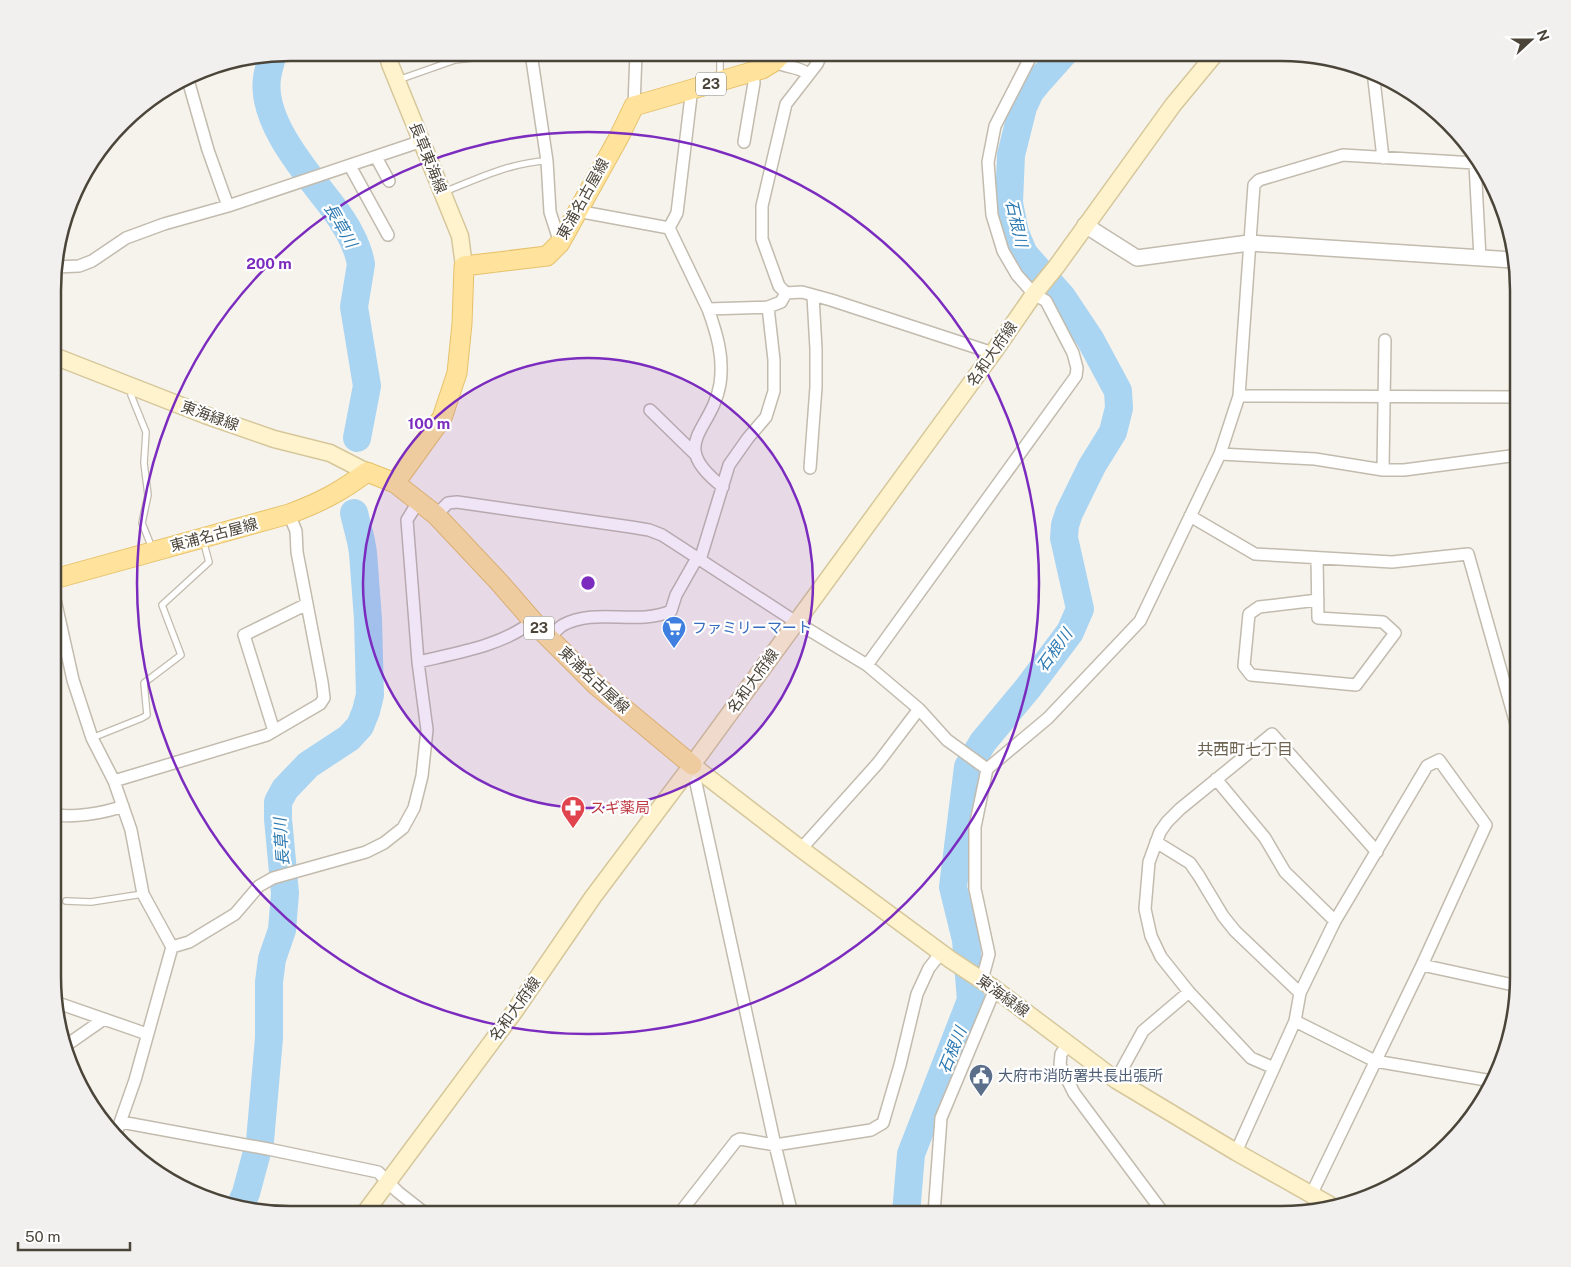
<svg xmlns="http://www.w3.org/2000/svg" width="1571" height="1267" viewBox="0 0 1571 1267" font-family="'Public Sans','Noto Sans JP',sans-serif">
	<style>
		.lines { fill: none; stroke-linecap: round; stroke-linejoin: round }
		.river { stroke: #a9d4f2; stroke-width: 28 }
		.service-casing { stroke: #c2bbae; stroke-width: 8 }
		.minor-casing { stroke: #c2bbae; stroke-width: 14 }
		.tertiary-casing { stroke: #c2bbae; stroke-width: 18 }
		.secondary-casing { stroke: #d6c79b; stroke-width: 19 }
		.primary-casing { stroke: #e6c16a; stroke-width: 21 }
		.service { stroke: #fff; stroke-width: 5.5 }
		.minor { stroke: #fff; stroke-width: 11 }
		.tertiary { stroke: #fff; stroke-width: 15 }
		.secondary { stroke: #fff3cd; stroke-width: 16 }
		.primary { stroke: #ffe39c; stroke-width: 19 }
		.ring { fill: none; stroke: #7b2cbf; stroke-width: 2.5 }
		.labels { text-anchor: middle; stroke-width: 4.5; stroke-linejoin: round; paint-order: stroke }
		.shield { fill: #fff; stroke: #817c74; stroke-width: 1 }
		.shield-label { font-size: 14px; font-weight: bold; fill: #4b4439 }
		.street-label { font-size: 15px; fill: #4b4439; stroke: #fff }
		.shop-label { font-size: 15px; fill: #366cbe; stroke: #fff; text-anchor: start }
		.health-label { font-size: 15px; fill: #be3a42; stroke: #fff; text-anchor: start }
		.service-label { font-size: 15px; fill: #4e5e75; stroke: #fff; text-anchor: start }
		.water-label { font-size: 16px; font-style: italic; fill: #2e7ab2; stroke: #fff }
		.neighbourhood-label { font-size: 16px; fill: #6e6250; stroke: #fff }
		.rim { fill: none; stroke: #4b4439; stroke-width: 2.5 }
		.centre { fill: #7b2cbf; stroke: #fff; stroke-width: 2.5 }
		.ring-label { font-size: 15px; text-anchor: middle; font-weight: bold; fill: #7b2cbf; stroke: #fff; stroke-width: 4.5; stroke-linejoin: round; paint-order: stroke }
	</style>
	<rect width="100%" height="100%" fill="#f6f3ec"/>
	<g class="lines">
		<path class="river" d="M272 55C271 63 268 70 267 78 261 122 307 173 332 206 345 223 357 242 361 264L354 307 367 386 357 438
			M240 1206 246 1193 260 1141 269 1038V982L272 959 282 930 285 893 278 819V802L285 789 308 765 349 738 360 726 366 711 370 695 368 619 363 553 361 541 354 513
			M906 1214 911 1154 971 1000 966 940 953 887 968 767 983 742 1028 688 1070 632 1080 609 1064 538 1065 525 1069 513 1092 466 1113 432 1119 408 1118 391 1090 339 1062 297 1024 254 1015 233 1009 203 1011 155 1023 107 1030 92 1039 81 1064 53"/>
		<defs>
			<path id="service" d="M720 53V78
				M398 80 455 60 517 53
				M444 192C477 179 512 162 547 161
				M133 389 131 395 146 432 144 463 148 495 142 523 152 548
				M92 738 142 718 147 715 144 683 181 655 162 605 209 562 203 540
				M66 901 91 902 143 894"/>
			<path id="minor" d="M531 53 547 161 550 212 560 243
				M775 61C786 69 797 65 808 74
				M1377 73 1375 74 1374 80 1383 158
				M188 80 208 150 228 206
				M634 106 636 53
				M744 142 754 83 753 71
				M376 157 389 181
				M1475 164 1480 258
				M350 166 388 235
				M577 211 669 228 708 309 768 307 781 302 786 293
				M669 228 677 213 691 96 688 91
				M55 267 79 266 92 261 126 238 164 224 228 206 422 141
				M786 293 779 286 762 239V206L786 104 817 64 822 53
				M786 293 802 292 831 300 993 353
				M708 309C717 334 724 357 720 384 712 432 666 443 723 487
				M1239 396 1518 397
				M650 410 695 454
				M1220 454 1315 459 1383 470H1404L1518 455
				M810 468 816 387V349L813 296
				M1383 470 1385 340
				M436 515 448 503 457 502 631 527 649 530 662 535 796 622 867 665 919 709 878 763 801 849
				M1190 516 1255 554 1392 562 1468 554 1518 731
				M1317 558 1318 618 1383 622 1395 633 1356 685 1251 675 1244 666 1249 614 1259 607 1318 600
				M700 560 729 465 748 438 766 417 774 391V360L768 307
				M54 595 73 680 92 738 114 781 131 830 143 894 172 947 135 1080 116 1134
				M549 638C553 634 558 628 563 625 596 607 637 626 671 611L676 595 697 558
				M418 662C456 653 502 646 533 621
				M867 665 1076 376 1077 368 1073 353 1046 301 1034 294 1017 275 1003 251 992 215 988 162 995 126 1031 56 1034 53
				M919 709 947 740 987 769
				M274 731 244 635 307 604
				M692 765 775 1145 792 1214
				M1216 779 1265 838 1285 872 1335 921
				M114 781 267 735 320 704 324 698 322 682 297 552 296 531 289 514
				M53 813C67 820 108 812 123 806
				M1156 842 1190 863 1199 876 1223 916 1235 931 1300 993
				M172 947 189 942 235 914 259 886 273 878 366 852 384 843 403 828 414 808 422 776 427 730 418 662 407 520 418 502
				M1422 965 1518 986
				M982 980 989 954 975 889V827L987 769 1048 718 1140 621 1220 454 1239 396 1254 185 1259 180 1343 155 1475 163
				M55 1002 147 1034
				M1295 1021 1375 1061 1492 1081
				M67 1043 71 1042 104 1019
				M1068 1044 1061 1054 1060 1065 1074 1093 1164 1214
				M1274 1068 1251 1058 1189 992 1161 957 1151 936 1145 909 1149 862 1160 832 1167 822 1180 809 1272 734 1377 852
				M1116 1080 1143 1031 1189 992
				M121 1122 268 1149 378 1172 398 1192 426 1214
				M1236 1152 1295 1021 1300 993 1335 921 1427 766 1439 760 1486 825 1422 965 1311 1195
				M679 1214 736 1141 740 1139 775 1145 871 1130 883 1123 900 1065 917 994 929 968 941 953
				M934 1214 941 1118 995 989"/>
			<path id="tertiary" d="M1085 225 1137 258 1249 243 1513 260"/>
			<path id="secondary" d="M387 53 390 64 460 236 464 266
				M54 356 205 415 274 439 330 453 367 472
				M692 765 801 849 951 960 995 989 1116 1080 1236 1152 1330 1205
				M364 1214 514 1012 593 897 692 765 993 353 1034 294 1056 267 1173 105 1216 53"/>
			<path id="primary" d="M395 483 442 418 457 373 462 324 464 266 547 256 560 243 619 137 634 106 762 69 775 61 783 53
				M54 579 289 514C321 502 340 492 367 472L395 483 436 515 499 582 539 628 597 686 692 765"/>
		</defs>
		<use href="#service" class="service-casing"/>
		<use href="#minor" class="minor-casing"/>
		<use href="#tertiary" class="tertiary-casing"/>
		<use href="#secondary" class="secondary-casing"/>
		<use href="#primary" class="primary-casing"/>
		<use href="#service" class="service"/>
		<use href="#minor" class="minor"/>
		<use href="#tertiary" class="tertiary"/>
		<use href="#secondary" class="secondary"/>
		<use href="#primary" class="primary"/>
	</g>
	<circle cx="588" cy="583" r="225" fill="#7b2cbf" fill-opacity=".12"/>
	<g class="ring">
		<circle cx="588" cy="583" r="225"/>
		<circle cx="588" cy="583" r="451"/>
	</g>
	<defs>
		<symbol id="supermarket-pin" viewBox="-11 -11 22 30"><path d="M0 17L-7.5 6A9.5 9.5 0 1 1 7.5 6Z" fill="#3f7fe0" stroke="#fff"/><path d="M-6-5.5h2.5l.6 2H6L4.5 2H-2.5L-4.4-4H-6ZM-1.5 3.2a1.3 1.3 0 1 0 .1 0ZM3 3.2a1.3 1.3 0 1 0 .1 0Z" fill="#fff"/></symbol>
		<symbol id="pharmacy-pin" viewBox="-11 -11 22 30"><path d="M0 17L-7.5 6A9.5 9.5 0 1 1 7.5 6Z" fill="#e0444e" stroke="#fff"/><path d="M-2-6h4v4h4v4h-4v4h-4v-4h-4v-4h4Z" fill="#fff"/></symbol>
		<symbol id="civic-pin" viewBox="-11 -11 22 30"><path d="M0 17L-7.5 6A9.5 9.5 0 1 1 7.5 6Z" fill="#5c6f8a" stroke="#fff"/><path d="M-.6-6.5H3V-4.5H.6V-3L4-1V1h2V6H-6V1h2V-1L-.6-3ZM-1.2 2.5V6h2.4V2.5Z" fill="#fff"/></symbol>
	</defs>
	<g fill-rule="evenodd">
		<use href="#supermarket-pin" x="660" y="614" width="28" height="38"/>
		<use href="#pharmacy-pin" x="559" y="794" width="28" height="38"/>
		<use href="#civic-pin" x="967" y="1062" width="28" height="38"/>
	</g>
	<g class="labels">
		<g class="shield">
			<rect x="696" y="72.5" width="30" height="23" rx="4"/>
			<rect x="524" y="616.5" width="30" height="23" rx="4"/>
		</g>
		<g class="shield-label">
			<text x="711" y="89">23</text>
			<text x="539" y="633">23</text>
		</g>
		<g class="street-label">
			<text transform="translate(428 158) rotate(68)" y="5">長草東海線</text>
			<text transform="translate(583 199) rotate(-61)" y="5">東浦名古屋線</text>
			<text transform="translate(992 354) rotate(-55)" y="5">名和大府線</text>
			<text transform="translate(210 416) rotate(20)" y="5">東海緑線</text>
			<text transform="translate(214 535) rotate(-15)" y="5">東浦名古屋線</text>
			<text transform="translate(594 680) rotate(43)" y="5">東浦名古屋線</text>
			<text transform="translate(753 681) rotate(-54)" y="5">名和大府線</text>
			<text transform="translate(1003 996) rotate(36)" y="5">東海緑線</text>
			<text transform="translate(515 1009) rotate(-54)" y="5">名和大府線</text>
		</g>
		<g class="shop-label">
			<text x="692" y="633">ファミリーマート</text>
		</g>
		<g class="health-label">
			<text x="590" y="813">スギ薬局</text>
		</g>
		<g class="service-label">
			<text x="998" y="1081">大府市消防署共長出張所</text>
		</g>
		<g class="water-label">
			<text transform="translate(1017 223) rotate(77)" y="6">石根川</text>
			<text transform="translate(341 225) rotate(60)" y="6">長草川</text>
			<text transform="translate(1054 650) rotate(-54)" y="6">石根川</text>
			<text transform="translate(281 842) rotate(-94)" y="6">長草川</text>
			<text transform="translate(952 1050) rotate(-68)" y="6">石根川</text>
		</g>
		<g class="neighbourhood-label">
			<text x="1245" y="755">共西町七丁目</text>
		</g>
	</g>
	<path d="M0 0H1571V1267H0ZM290 61H1281A229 229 0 0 1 1510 290V977A229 229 0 0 1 1281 1206H290A229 229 0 0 1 61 977V290A229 229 0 0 1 290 61Z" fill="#f1f0ef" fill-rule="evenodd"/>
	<path class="rim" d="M290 61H1281A229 229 0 0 1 1510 290V977A229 229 0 0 1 1281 1206H290A229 229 0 0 1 61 977V290A229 229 0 0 1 290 61Z"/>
	<circle cx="588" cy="583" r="8" class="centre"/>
	<g class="ring-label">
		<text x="269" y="269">200 m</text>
		<text x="429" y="429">100 m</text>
	</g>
	<g transform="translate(1531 40) rotate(69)" stroke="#ffffff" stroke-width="4" paint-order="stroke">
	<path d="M0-4L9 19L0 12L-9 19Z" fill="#4b4439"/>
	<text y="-8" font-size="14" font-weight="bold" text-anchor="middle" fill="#4b4439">N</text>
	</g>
	<path d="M18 1242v8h112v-8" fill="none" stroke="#4b4439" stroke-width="2.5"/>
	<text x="25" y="1242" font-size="15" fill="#4b4439" stroke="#ffffff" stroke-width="4" paint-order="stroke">50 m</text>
</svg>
